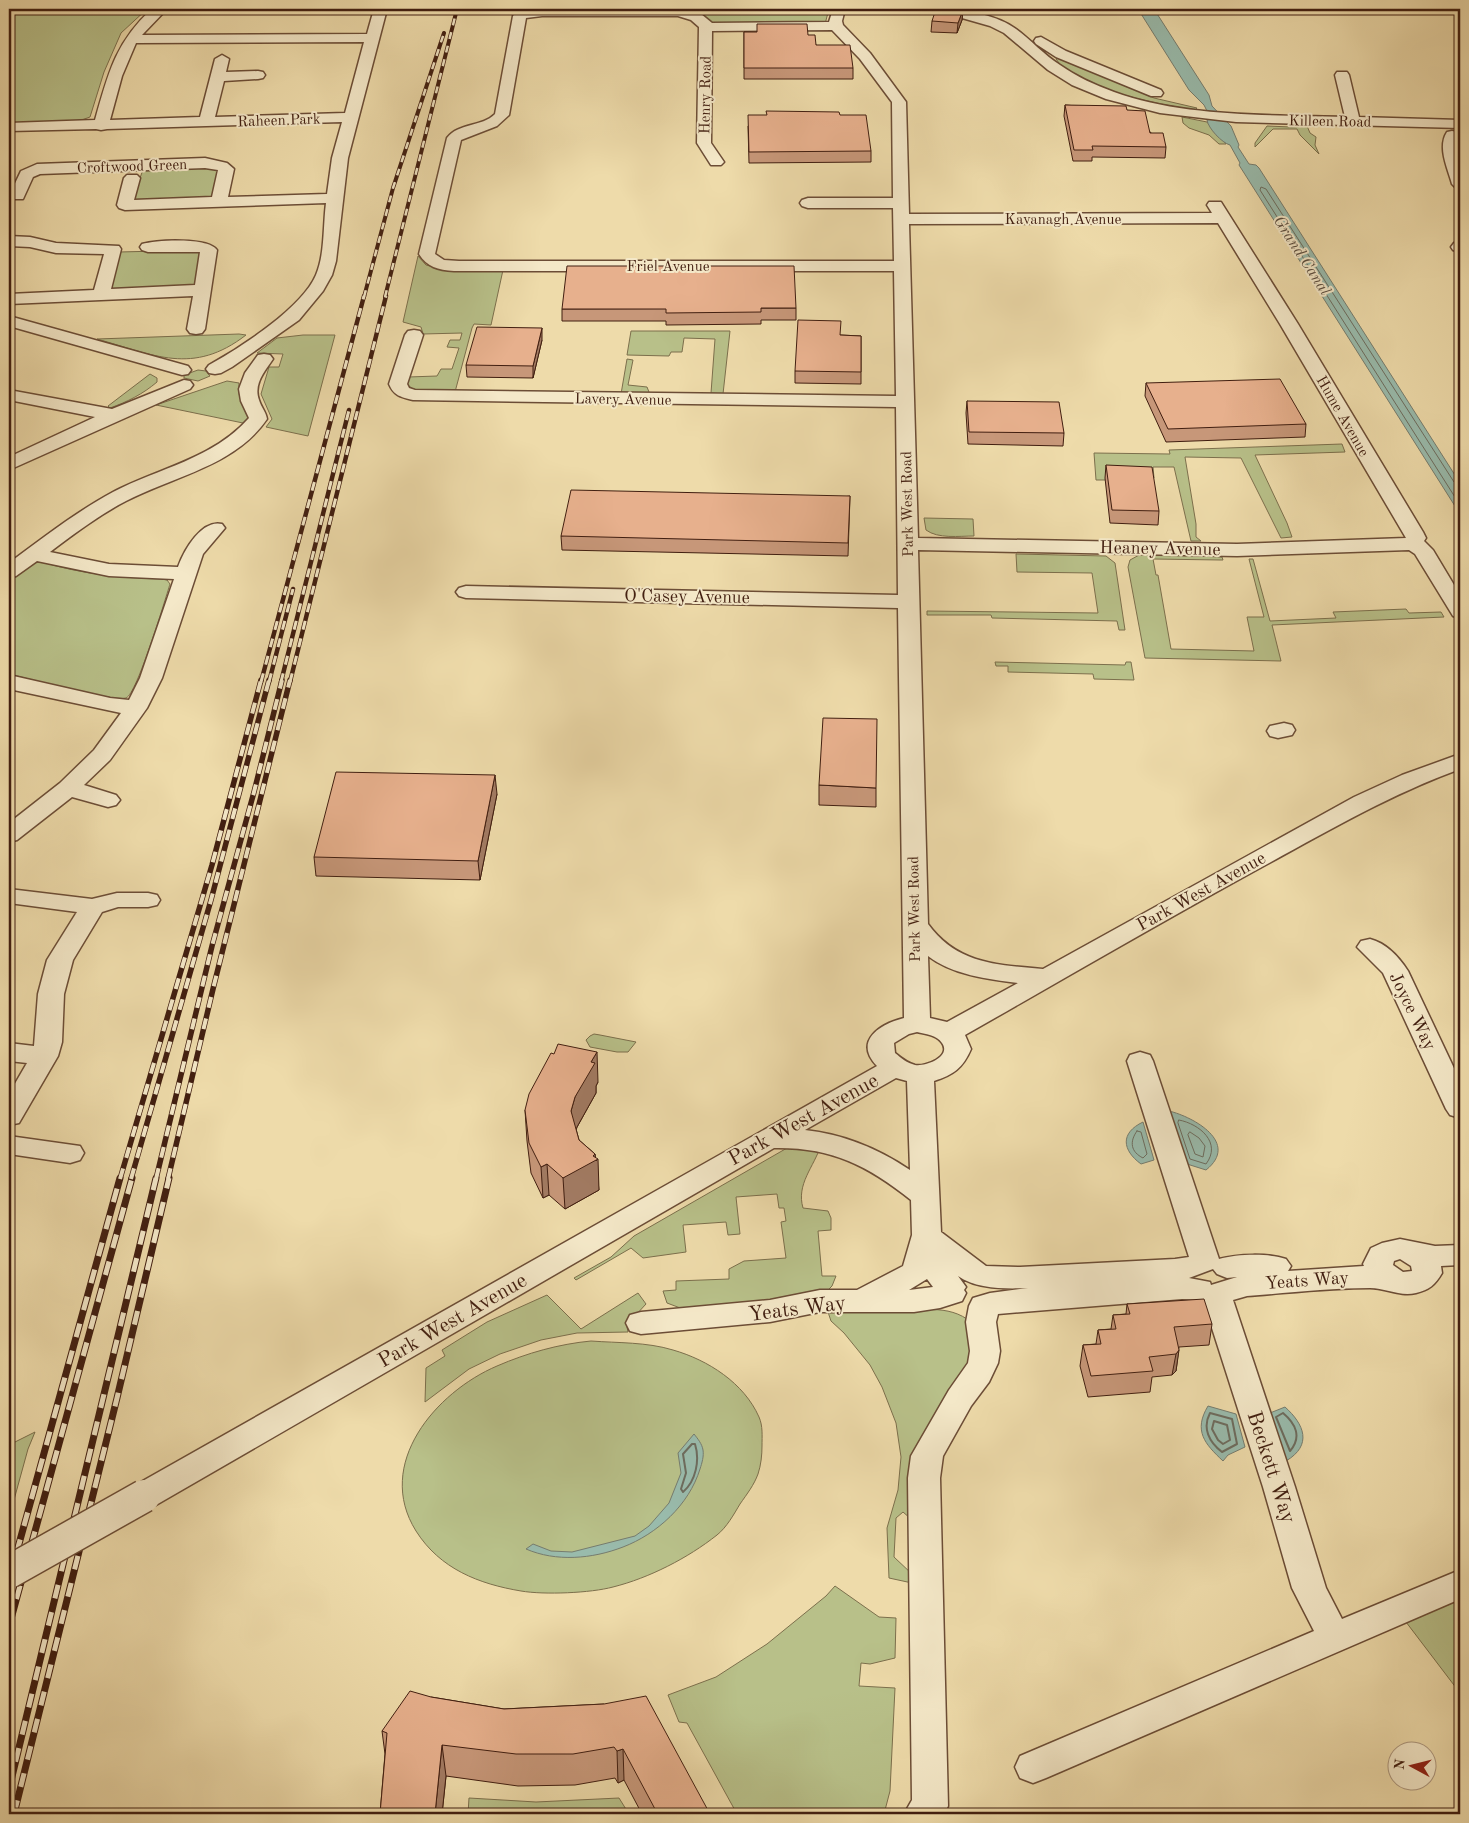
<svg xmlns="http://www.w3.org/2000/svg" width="1469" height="1823" viewBox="0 0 1469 1823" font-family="'Old Standard TT',serif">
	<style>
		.green { fill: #b8c089; stroke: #7c6f4c }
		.water { fill: #99bbac; stroke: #767c6e }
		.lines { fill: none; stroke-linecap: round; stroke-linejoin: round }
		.shore-far1 { stroke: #6d6c5e; stroke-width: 1 }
		.shore { stroke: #6d6c5e; stroke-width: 2 }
		.minor-casing { stroke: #6c4d36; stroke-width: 3 }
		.minor { fill: #f4e8c8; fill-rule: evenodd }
		.rail-far3-casing { stroke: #411e10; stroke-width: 4 }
		.rail-far2-casing { stroke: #411e10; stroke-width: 4.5 }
		.rail-far1-casing { stroke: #411e10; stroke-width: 5.5 }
		.rail-casing { stroke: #411e10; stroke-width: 7 }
		.rail-far3 { stroke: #f4e8c8; stroke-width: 2.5; stroke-dasharray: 7; stroke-linecap: butt }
		.rail-far2 { stroke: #f4e8c8; stroke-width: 3; stroke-dasharray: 9; stroke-linecap: butt }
		.rail-far1 { stroke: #f4e8c8; stroke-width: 4; stroke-dasharray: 11; stroke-linecap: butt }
		.rail { stroke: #f4e8c8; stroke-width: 5; stroke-dasharray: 14; stroke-linecap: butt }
		.minor-bridge-casing { stroke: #6c4d36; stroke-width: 35; stroke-linecap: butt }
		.minor-bridge { stroke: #f4e8c8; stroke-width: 32 }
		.wall { fill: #c79779; stroke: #411e10 }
		.shaded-wall { fill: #a27b63; stroke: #411e10 }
		.building { fill: #e7b08d; stroke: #411e10 }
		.labels { text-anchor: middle; stroke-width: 4; stroke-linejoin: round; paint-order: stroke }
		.far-street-label { font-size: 15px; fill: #411e10; stroke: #f4e8c8 }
		.far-water-label { font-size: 16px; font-style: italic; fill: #5b4d3f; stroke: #f4e8c8 }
		.street-label { font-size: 18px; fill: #411e10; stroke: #f4e8c8 }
		.near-street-label { font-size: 21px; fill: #411e10; stroke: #f4e8c8 }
	</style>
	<rect width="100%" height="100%" fill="#eedbaa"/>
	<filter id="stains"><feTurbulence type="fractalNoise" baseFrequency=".004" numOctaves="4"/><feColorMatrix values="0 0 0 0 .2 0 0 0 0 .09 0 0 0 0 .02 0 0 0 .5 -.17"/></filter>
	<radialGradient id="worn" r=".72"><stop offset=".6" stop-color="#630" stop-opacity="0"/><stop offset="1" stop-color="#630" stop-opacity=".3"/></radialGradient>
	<path class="green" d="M9 9H147L121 33 104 72 90 117 76 122 9 123Z
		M596 9H829L825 24H713L705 18Z
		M1059 58 1154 98 1197 108 1195 110C1162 105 1074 89 1056 59Z
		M1182 117 1207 122 1226 144H1219L1209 135 1189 128 1183 123Z
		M1267 126 1291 127 1307 126 1310 133 1316 137 1315 145 1319 154 1300 135 1297 129H1273L1255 147V143Z
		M144 167H214L218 170 213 196 207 199 137 201 133 197Z
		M200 250 198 282 191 287 114 289 109 285 119 252Z
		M418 256 426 265 443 269 503 270 491 325 474 324 472 328 455 392 416 391 406 384 408 377 437 376 441 369H452L459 348 447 347 450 340H460L462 333 423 334 421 327 403 322Z
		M631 331H730L723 394 711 393 715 339 684 338 682 352H671L669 356 627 355Z
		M239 334 246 335C193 376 154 355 97 339Z
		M303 335H335L308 436 266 427 272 419 261 394 269 367H279L283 354 257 353 277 338Z
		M627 359 633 360 628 385 647 387 649 392 644 395 621 394Z
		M198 370 206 371 210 376 198 381 184 378V375Z
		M150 374 157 378V382C143 394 127 402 110 408L108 406Z
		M227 381 239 383C237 401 245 403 249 419L243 423 156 405Z
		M1342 444 1345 452 1255 455 1287 523 1292 537 1281 538 1241 458 1185 457 1196 524V537L1201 541H1191L1174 467H1153L1154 478 1151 480H1096L1094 453 1170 454 1169 450Z
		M924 518 973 519 974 536C959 536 938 539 926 530Z
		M1016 554 1106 556 1115 563 1125 630H1119L1117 621 992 618 991 615H927V611L1098 613 1092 573 1017 572Z
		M1141 554 1222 557 1223 560H1220L1153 559 1156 575H1158L1171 649 1254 651 1247 617H1264L1249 559H1253L1270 621 1336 618 1333 612 1406 609 1409 613 1441 612 1444 617 1272 625 1281 661 1145 658 1128 567 1130 560Z
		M42 562C82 574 120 578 162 579L167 580 170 584C165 600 137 694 126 698 113 702 27 678 9 674V579L33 563Z
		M995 662 1125 665 1126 662H1131L1134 680 1094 679 1093 674 1008 672V666H996Z
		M594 1034 600 1035 636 1042 628 1052H617L590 1047 586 1040 590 1036Z
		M794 1144 821 1145C814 1167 796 1184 803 1208L828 1211 831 1218V1230L818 1231 822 1276H836L832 1286 827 1291 772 1301 683 1309 667 1303 663 1291 676 1290V1281L729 1279V1269L744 1261 786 1258 781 1222 786 1221 784 1208H779L777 1194 736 1197 740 1234 728 1235 726 1222 683 1225 686 1252 643 1258 631 1248 576 1280 574 1278 611 1257 634 1236Z
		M638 1293 646 1304 634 1317 626 1322 628 1332 577 1333 541 1340 500 1354 469 1369 425 1402 426 1368 445 1356 442 1350 487 1322 547 1295 581 1329Z
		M827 1309C847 1310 867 1312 886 1312 913 1312 943 1303 967 1319L973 1350 911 1519 903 1512 896 1518 894 1557 912 1574V1583L889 1578 887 1528 898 1490 901 1457 896 1423 882 1387 870 1365 844 1333 831 1321Z
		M591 1341C618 1343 647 1342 673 1350 708 1360 744 1383 759 1417 763 1426 762 1436 762 1446 762 1455 761 1465 758 1474 754 1485 747 1494 740 1504 734 1514 727 1527 717 1535 688 1558 649 1578 613 1587 591 1593 544 1595 521 1591 479 1584 440 1569 416 1531 374 1464 436 1392 497 1366 527 1353 559 1344 591 1341Z
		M35 1432 28 1449 9 1518V1445Z
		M835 1586 879 1617 896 1618 895 1658 870 1664 861 1663 859 1686 895 1688 890 1791 884 1814H737L687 1723 679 1722 668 1695 716 1677 767 1644 826 1596Z
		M1460 1600V1693L1406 1622Z
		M469 1798 536 1802 619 1798 629 1814H468Z"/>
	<path class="water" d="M1138 9H1154L1209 95 1212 106 1231 126 1239 145 1238 147 1249 164 1256 165 1259 168 1460 483V514L1239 165 1240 163 1230 145C1222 143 1208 128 1207 120L1211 119 1204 105 1189 90Z
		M1169 1111C1194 1117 1240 1143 1206 1170L1187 1164Z
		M1143 1122 1154 1160 1141 1164C1122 1150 1120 1133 1143 1122Z
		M1208 1406 1236 1414 1245 1447 1228 1455 1223 1461C1205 1444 1193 1431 1208 1406Z
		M1285 1407C1304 1424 1313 1445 1286 1461L1270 1413Z
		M694 1434C698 1439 702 1444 703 1450 704 1456 702 1463 700 1469 689 1505 657 1534 623 1547 592 1559 556 1562 526 1549L533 1544 551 1551 572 1552 635 1536 649 1526 669 1503 681 1473 678 1453Z"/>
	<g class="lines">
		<path class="shore-far1" d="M1460 485 1454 482 1266 189 1261 187 1260 190 1460 505
			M1179 1120C1200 1124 1222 1143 1206 1164L1190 1159 1178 1123Z
			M1137 1131 1141 1132 1147 1154 1143 1158C1131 1152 1129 1142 1137 1131Z
			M1190 1132 1199 1138 1205 1146 1203 1157 1195 1154 1188 1135Z"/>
		<path class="shore" d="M1210 1413 1232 1419 1237 1444 1222 1452C1209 1442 1202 1428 1210 1413Z
			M1283 1413C1296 1424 1302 1437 1290 1451L1276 1417Z
			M1214 1421 1227 1425 1230 1440 1223 1444 1218 1440 1212 1429Z
			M692 1444H695C700 1460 696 1481 683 1492L681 1489 686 1473 683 1454Z"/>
		<defs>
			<path id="minor" d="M152 9H167L142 35 367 34 374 9H387L348 158 336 261 332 275 323 291 299 320 232 367 221 373 215 374 209 373 206 369 209 365C240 348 302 308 316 275 325 254 323 226 326 203L125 210 119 208 117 205 124 178 127 175H137L140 178 134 200 212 197 218 170 205 168 40 174 33 177 23 199H11L9 196 21 171 37 164 205 158 227 163 234 169 228 197 327 194 332 158 342 122 107 129 101 130 96 129 9 131V123L95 120C108 74 116 41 152 9ZM364 42 345 113 215 117 224 81 258 79 263 78 265 75 263 72 258 71 226 72 229 59 222 55 215 59 200 117 110 120 122 76 136 43Z
				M535 9H682L701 14 712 23 829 22 833 9H845L842 21 843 25 870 53 906 102 909 214 1212 213 1207 205 1209 202H1221L1298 324 1423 532 1426 538 1424 541 1433 550 1460 595V618L1453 616 1415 554 1409 550 1237 556 918 550 928 924C957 964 997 965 1043 969L1354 797 1402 775 1460 754V769C1394 793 1333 828 1271 862 1168 918 1067 977 965 1035L971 1049C963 1068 953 1075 934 1081L941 1232 986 1266 1020 1267 1175 1259 1189 1257 1127 1061 1130 1055 1140 1052 1150 1055 1153 1061 1219 1259C1237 1254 1269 1253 1286 1259L1291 1266 1288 1271 1364 1266 1363 1264 1371 1248 1382 1243 1400 1239 1435 1246 1460 1245V1265L1441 1266 1442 1273C1435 1285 1429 1290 1416 1293 1400 1297 1386 1288 1370 1288 1329 1288 1288 1293 1247 1296L1233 1300 1295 1487 1326 1588 1342 1619 1460 1570V1599L1046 1778 1033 1783 1020 1778 1015 1767 1020 1756 1314 1631 1292 1588 1263 1487 1203 1300 1182 1299 998 1314 996 1322 1000 1351 998 1363 989 1382 971 1406 943 1456 940 1478 948 1806 944 1814H904L912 1800 908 1478 911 1456 949 1390 968 1363 970 1351 966 1322 969 1306 973 1298 990 1293 1028 1288C1006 1289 976 1289 958 1276L966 1287 964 1290 966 1293 962 1301 940 1308 914 1312H820L770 1322 641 1334 630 1331 626 1323 630 1315 641 1312 770 1300 820 1290H857L903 1266 912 1235 911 1200C867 1165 831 1147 774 1148L156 1505 144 1509 132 1505 128 1496 132 1487 877 1066C853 1041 880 1024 904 1018L898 608 466 598 459 596 456 592 459 588 466 586 898 595 896 407 413 400C401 397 394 396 389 384L405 335 408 331 414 330 420 331 423 335 407 384 409 388 415 390 896 396 894 271H454C438 270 427 267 419 254L447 138C458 123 482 127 495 114L513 16 517 11ZM542 16H678L691 20 699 27 697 143 711 165H721L724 162 711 143 712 31 832 30 860 59 892 102 893 198H808L802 200 800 203 802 206 808 208H893L894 261H459L444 260 435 254 461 140 497 126 509 115 526 18ZM1218 223 1280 324 1406 538 1237 544 918 538 909 224ZM928 956C953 975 987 979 1018 983L947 1022 930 1018ZM917 1032C925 1034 937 1035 942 1043 952 1057 925 1067 915 1065 907 1063 901 1058 895 1053L894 1043 909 1034ZM896 1078 907 1081 910 1170C879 1149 843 1134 805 1130ZM1400 1259 1411 1266 1412 1271 1403 1272 1393 1265 1394 1261ZM1213 1269 1217 1274 1227 1278 1237 1277 1211 1285 1210 1282 1189 1278ZM927 1279 933 1287 909 1290Z
				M939 9C961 8 998 15 1016 29 1031 40 1044 55 1060 65 1077 77 1095 85 1114 92 1181 117 1273 115 1345 117L1335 75 1337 72H1347L1349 75 1359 117 1460 120V128L1236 122 1160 113 1106 99 1072 85 1048 70 1004 33 990 26 941 12Z
				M1041 37 1066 51 1161 90 1163 93 1161 96H1151L1056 57 1036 44 1034 41 1036 38Z
				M1452 131 1457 132 1459 135C1457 153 1461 171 1460 189L1455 187 1452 184C1448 169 1437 147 1447 132Z
				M9 236 30 237 56 243 119 246 121 249 111 289 195 285 200 252H148L142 250 140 247 142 244C157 240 208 237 217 250L205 329 202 333 196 334 190 333 187 329 193 296 9 304V294L94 290 104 254 56 253 30 247 9 246Z
				M1460 241V252L1453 250 1451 247 1454 243Z
				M9 316 188 366 191 370 188 374 182 375 9 326Z
				M264 354 270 355 273 359C265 371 253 384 259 400 261 407 266 412 267 419 235 466 174 476 126 501 99 515 74 534 50 552L109 564 178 567C184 550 202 519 222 524L225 528 203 554 162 678 147 708 110 760 84 785 116 795 120 800 116 805 108 807 72 797 17 840 9 842V823L60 783 94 750 121 713 9 689V675L110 698 129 700 140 678 174 579 109 576 37 561 16 576 9 578V563C43 538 76 512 113 492 159 468 213 459 249 418L241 401 239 389 245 373 258 355Z
				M184 380 190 381 193 385 190 389 9 470V457L95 417 9 400V390L112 409Z
				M1284 723 1292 725 1295 730 1292 735 1278 738 1270 736 1267 731 1270 726Z
				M9 889 92 899 117 893H148L157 895 160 900 157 905 148 907H118L102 912 73 960 64 994 62 1042 58 1056 19 1123 9 1125V1094L27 1063 9 1061V1043L34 1046 38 994 47 960 77 912 9 903Z
				M1370 939C1386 943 1399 957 1408 971L1460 1081V1118L1450 1115 1446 1109 1383 973 1357 947 1361 941Z
				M9 1136 80 1146 84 1153 80 1160 70 1163 9 1154Z"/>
		</defs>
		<use href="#minor" class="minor-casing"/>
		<use href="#minor" class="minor"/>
		<defs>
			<path id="rail-far3" d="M364 297 393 188 444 33
				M385 297 457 9"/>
			<path id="rail-far2" d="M261 682 364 296
				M269 682 293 589
				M281 682 349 410
				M290 682 386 296"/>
			<path id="rail-far1" d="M120 1179 212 865 261 680
				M131 1179 211 900 269 680
				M156 1179 212 946 254 792 282 680
				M168 1179 213 989 290 680"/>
			<path id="rail" d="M9 1580 120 1178
				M9 1626 132 1178
				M9 1789 156 1178
				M14 1814 117 1398 169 1178"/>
		</defs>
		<use href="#rail-far3" class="rail-far3-casing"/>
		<use href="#rail-far2" class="rail-far2-casing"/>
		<use href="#rail-far1" class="rail-far1-casing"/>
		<use href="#rail" class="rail-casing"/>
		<use href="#rail-far3" class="rail-far3"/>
		<use href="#rail-far2" class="rail-far2"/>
		<use href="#rail-far1" class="rail-far1"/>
		<use href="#rail" class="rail"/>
		<defs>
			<path id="minor-bridge" d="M9 1572 144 1496"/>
		</defs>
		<use href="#minor-bridge" class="minor-bridge-casing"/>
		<use href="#minor-bridge" class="minor-bridge"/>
	</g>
	<path class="wall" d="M963 10 962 20 957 33 931 32 932 21Z
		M744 32 808 35 816 45 853 68V79H744Z
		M1065 105 1127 110 1166 147 1165 158 1092 157V161H1073L1064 116Z
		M840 115 871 151V162L749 163 748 126Z
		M796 308V320H761V324L666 325V321H562V309Z
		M840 335 861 336V384L795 383V371Z
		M542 340 533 378 467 377 466 365Z
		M1146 383 1306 424 1305 437 1166 442 1145 396Z
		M967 401 1064 433 1063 446 968 444 966 413Z
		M1106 465 1159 511 1158 525 1110 523 1105 478Z
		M850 496 848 556 562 550 561 536Z
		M819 785 876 788V807L819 805Z
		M497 794 480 880 316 876 314 857Z
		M598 1082 596 1086V1093L576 1129 579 1140 595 1154 599 1190 565 1209 549 1195 543 1198 531 1173 527 1141 525 1110Z
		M1127 1304 1212 1324 1209 1345 1179 1347 1176 1371 1172 1375 1152 1377 1150 1392 1088 1397 1080 1366 1083 1345 1096 1344 1098 1330 1111 1329 1113 1315 1126 1314Z
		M431 1697 504 1709 604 1704 710 1814H642L624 1780 618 1783 615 1778 575 1785 518 1786 446 1776 442 1814H380L385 1754 382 1731Z"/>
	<path class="shaded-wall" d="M963 10 962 20 957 33 958 23Z
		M542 328V340L533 378V366Z
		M495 775 497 794 480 880 478 861Z
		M597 1052 598 1082 596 1086V1093L577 1127 573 1142 571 1111 575 1097 591 1062Z
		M595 1154 596 1161 598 1159 599 1190 565 1209 563 1178Z
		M547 1164 549 1195 543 1198 541 1167Z
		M1179 1350 1176 1371 1172 1375 1176 1354Z
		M442 1745 446 1776 442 1814H435Z
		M623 1749 624 1780 618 1783 617 1751Z"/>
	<path class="building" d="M936 9H952L963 10 958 23 932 21Z
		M757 24H807L808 35H815L816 45H850L853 68H744V32H757Z
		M1065 105 1126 106 1127 110 1145 111 1150 133H1163L1166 147 1092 146 1093 150H1074Z
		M766 111 839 112 840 115H866L871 151 749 152 748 115H767Z
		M567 266H794L796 308H761V312L666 313V309H562Z
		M798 320 841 321 840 335 861 336V372L795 371Z
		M477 327 542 328 533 366 466 365Z
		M1280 379 1306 424 1168 429 1146 383Z
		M967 401 1059 402 1064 433 969 432Z
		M1106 465 1152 467 1159 511 1112 510Z
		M571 490 850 496 848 543 561 536Z
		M823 718 877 719 876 788 819 785Z
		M336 772 495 775 478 861 314 857Z
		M558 1044 597 1052 591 1062 595 1063 575 1097 571 1111 579 1140 595 1154 593 1156 598 1159 563 1178 547 1164 541 1167 529 1143 525 1110 529 1094 551 1053 554 1054Z
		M1204 1299 1212 1324 1174 1327 1179 1350 1176 1354 1149 1357 1153 1371 1091 1376 1083 1345 1101 1344 1098 1330 1116 1329 1113 1315 1130 1314 1127 1304Z
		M410 1691 431 1697 504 1709 604 1704 646 1696 710 1814H641L655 1809 623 1749 617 1751 614 1747 573 1754H516L442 1745 435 1814H380L387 1733 382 1731Z"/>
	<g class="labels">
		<g class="far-street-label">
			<text transform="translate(705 95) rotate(-89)" y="5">Henry Road</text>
			<text transform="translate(279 120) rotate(-2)" y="5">Raheen Park</text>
			<text transform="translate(1330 121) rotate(1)" y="5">Killeen Road</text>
			<text transform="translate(132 166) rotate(-2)" y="5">Croftwood Green</text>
			<text x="1063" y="224">Kavanagh Avenue</text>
			<text x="668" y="271">Friel Avenue</text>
			<text transform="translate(623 399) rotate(1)" y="5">Lavery Avenue</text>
			<text transform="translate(1343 416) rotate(60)" y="5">Hume Avenue</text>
			<text transform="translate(907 504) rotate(-91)" y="5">Park West Road</text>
			<text transform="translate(914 909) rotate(-91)" y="5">Park West Road</text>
		</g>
		<g class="far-water-label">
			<text transform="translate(1303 255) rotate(57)" y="6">Grand Canal</text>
		</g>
		<g class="street-label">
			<text transform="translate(1160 548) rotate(1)" y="6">Heaney Avenue</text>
			<text transform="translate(687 596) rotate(1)" y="6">O'Casey Avenue</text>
			<text transform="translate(1201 891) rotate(-29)" y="6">Park West Avenue</text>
			<text transform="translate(1413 1011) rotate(64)" y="6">Joyce Way</text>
			<text transform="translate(1307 1280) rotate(-4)" y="6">Yeats Way</text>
		</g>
		<g class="near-street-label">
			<text transform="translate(803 1119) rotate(-29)" y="7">Park West Avenue</text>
			<text transform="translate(797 1308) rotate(-7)" y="7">Yeats Way</text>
			<text transform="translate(452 1320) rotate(-30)" y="7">Park West Avenue</text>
			<text transform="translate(1272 1467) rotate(72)" y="7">Beckett Way</text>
		</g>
	</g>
	<rect width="1469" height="1823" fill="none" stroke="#eedbaa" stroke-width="30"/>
	<rect x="10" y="10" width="1449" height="1803" fill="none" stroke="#411e10" stroke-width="2.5"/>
	<rect x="15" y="15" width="1439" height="1793" fill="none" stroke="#411e10"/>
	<g transform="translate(1412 1766) rotate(277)"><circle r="24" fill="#f4e8c8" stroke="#ac977e"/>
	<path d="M0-4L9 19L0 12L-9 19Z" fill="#8f2418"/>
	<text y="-8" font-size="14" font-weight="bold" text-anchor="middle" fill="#411e10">N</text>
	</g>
	<rect width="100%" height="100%" filter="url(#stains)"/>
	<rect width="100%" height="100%" fill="url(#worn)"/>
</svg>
